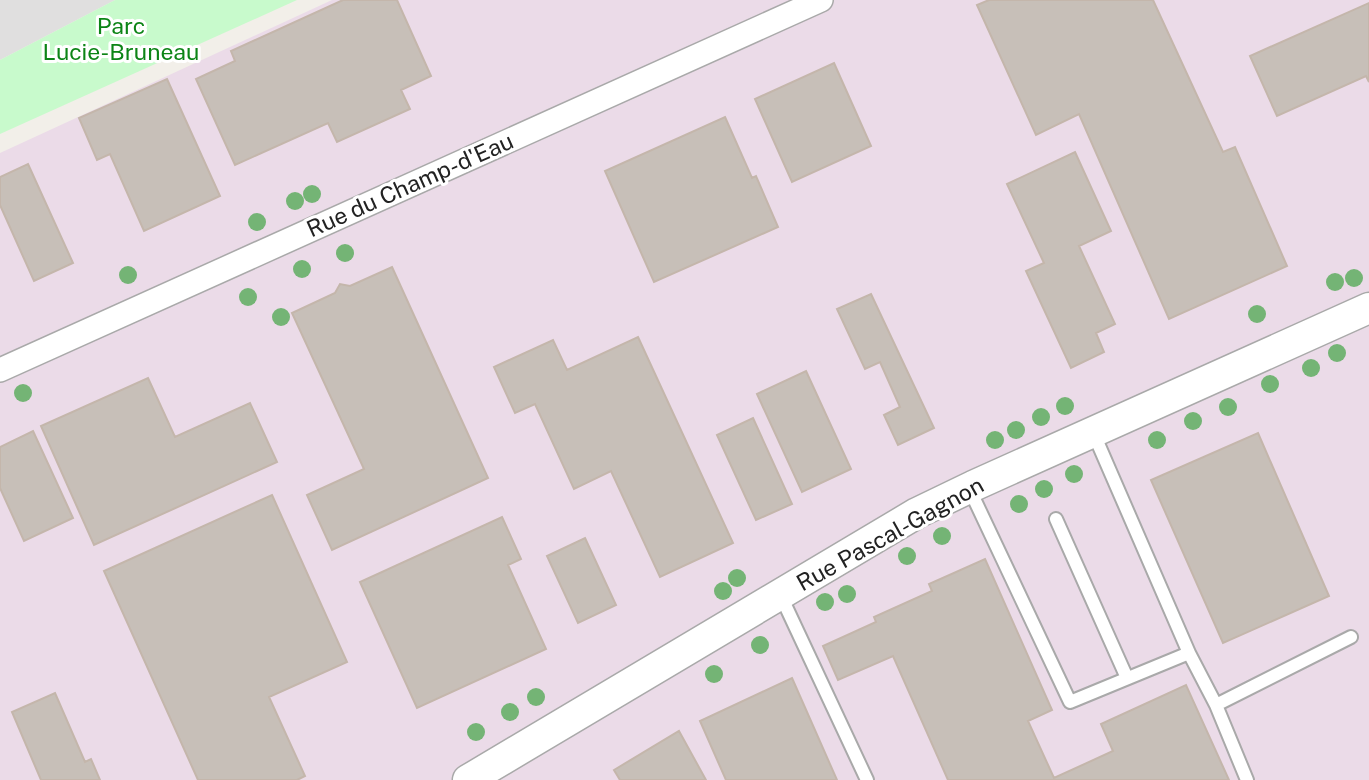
<svg xmlns="http://www.w3.org/2000/svg" width="1369" height="780" viewBox="0 0 1369 780" font-family="'Public Sans',sans-serif">
	<style>
		.residential { fill: #e0dfdf }
		.industrial { fill: #ebdbe8 }
		.park { fill: #c8facc }
		.building { fill: #c7bfb8; stroke: #c4b6ab; stroke-width: 2 }
		.lines { fill: none; stroke-linecap: round; stroke-linejoin: round }
		.service-casing { stroke: #a9a9a9; stroke-width: 16 }
		.minor-casing { stroke: #a9a9a9; stroke-width: 26 }
		.tertiary-casing { stroke: #a9a9a9; stroke-width: 33 }
		.service { stroke: #fff; stroke-width: 12 }
		.minor { stroke: #fff; stroke-width: 23 }
		.tertiary { stroke: #fff; stroke-width: 30 }
		.tree { fill: #74b475 }
		.labels { text-anchor: middle; stroke-width: 6; stroke-linejoin: round; paint-order: stroke }
		.park-label { font-size: 23px; fill: #0c8416; stroke: #fff }
		.street-label { font-size: 23px; fill: #222; stroke: #fff }
	</style>
	<rect width="100%" height="100%" fill="#f2efe9"/>
	<path class="residential" d="M0 0H115L0 60Z"/>
	<path class="industrial" d="M332 0H1369V780H0V153Z"/>
	<path class="park" d="M115 0H297L0 134V60Z"/>
	<path class="building" d="M343 0H397L431 76 401 90 410 109 337 142 328 123 235 165 196 79 235 61 231 51Z
		M989 0H1153L1223 152 1235 147 1287 266 1169 319 1079 114 1036 135 977 5Z
		M1369 3V82L1366 76 1277 116 1250 56Z
		M834 63 871 146 792 182 755 99Z
		M167 79 220 196 144 231 110 154 97 160 79 118Z
		M725 117 752 178 756 176 778 227 654 282 605 171Z
		M1075 152 1111 231 1079 246 1115 324 1096 333 1104 352 1071 368 1026 271 1044 263 1007 184Z
		M28 164 73 263 34 281 0 205V177Z
		M392 267 488 478 332 550 307 495 364 469 292 313 335 293 340 284 350 286Z
		M871 294 934 428 898 445 884 415 900 407 880 362 865 369 837 309Z
		M638 337 733 543 660 577 611 471 574 489 535 404 515 413 494 367 553 340 567 370Z
		M806 371 851 469 802 492 757 394Z
		M148 378 175 437 250 403 277 462 94 545 41 426Z
		M753 418 792 504 756 520 717 435Z
		M33 431 73 518 24 541 0 488V447Z
		M1258 433 1329 596 1223 643 1151 480Z
		M272 495 347 662 269 697 305 776 297 780H198L104 571Z
		M502 517 521 559 508 565 546 649 417 708 360 582Z
		M585 538 616 605 578 623 547 556Z
		M985 559 1052 710 1028 721 1054 778 1113 751 1101 724 1186 685 1229 780H948L893 656 838 680 823 646 876 622 874 617 932 591 929 584Z
		M792 678 837 780H726L700 721Z
		M55 693 85 762 91 759 100 780H41L12 712Z
		M679 731 706 780H620L614 770Z"/>
	<g class="lines">
		<defs>
			<path id="service" d="M969 488 1070 702 1189 653 1093 432
				M1056 519 1127 678
				M780 594 867 780
				M1189 653 1216 705 1351 637
				M1216 705 1247 780"/>
			<path id="minor" d="M0 370 821 0"/>
			<path id="tertiary" d="M468 780 917 513 973 486 1369 308"/>
		</defs>
		<use href="#service" class="service-casing"/>
		<use href="#minor" class="minor-casing"/>
		<use href="#tertiary" class="tertiary-casing"/>
		<use href="#service" class="service"/>
		<use href="#minor" class="minor"/>
		<use href="#tertiary" class="tertiary"/>
	</g>
	<g class="tree">
		<circle cx="312" cy="194" r="9"/>
		<circle cx="295" cy="201" r="9"/>
		<circle cx="257" cy="222" r="9"/>
		<circle cx="345" cy="253" r="9"/>
		<circle cx="302" cy="269" r="9"/>
		<circle cx="128" cy="275" r="9"/>
		<circle cx="1354" cy="278" r="9"/>
		<circle cx="1335" cy="282" r="9"/>
		<circle cx="248" cy="297" r="9"/>
		<circle cx="1257" cy="314" r="9"/>
		<circle cx="281" cy="317" r="9"/>
		<circle cx="1337" cy="353" r="9"/>
		<circle cx="1311" cy="368" r="9"/>
		<circle cx="1270" cy="384" r="9"/>
		<circle cx="23" cy="393" r="9"/>
		<circle cx="1065" cy="406" r="9"/>
		<circle cx="1228" cy="407" r="9"/>
		<circle cx="1041" cy="417" r="9"/>
		<circle cx="1193" cy="421" r="9"/>
		<circle cx="1016" cy="430" r="9"/>
		<circle cx="995" cy="440" r="9"/>
		<circle cx="1157" cy="440" r="9"/>
		<circle cx="1074" cy="474" r="9"/>
		<circle cx="1044" cy="489" r="9"/>
		<circle cx="1019" cy="504" r="9"/>
		<circle cx="942" cy="536" r="9"/>
		<circle cx="907" cy="556" r="9"/>
		<circle cx="737" cy="578" r="9"/>
		<circle cx="723" cy="591" r="9"/>
		<circle cx="847" cy="594" r="9"/>
		<circle cx="825" cy="602" r="9"/>
		<circle cx="760" cy="645" r="9"/>
		<circle cx="714" cy="674" r="9"/>
		<circle cx="536" cy="697" r="9"/>
		<circle cx="510" cy="712" r="9"/>
		<circle cx="476" cy="732" r="9"/>
	</g>
	<g class="labels">
		<g class="park-label">
			<text x="121" y="34">Parc<tspan x="121" dy="26">Lucie-Bruneau</tspan></text>
		</g>
		<g class="street-label">
			<text transform="translate(410 185) rotate(-24)" y="8">Rue du Champ-d'Eau</text>
			<text transform="translate(890 534) rotate(-29)" y="8">Rue Pascal-Gagnon</text>
		</g>
	</g>
</svg>
